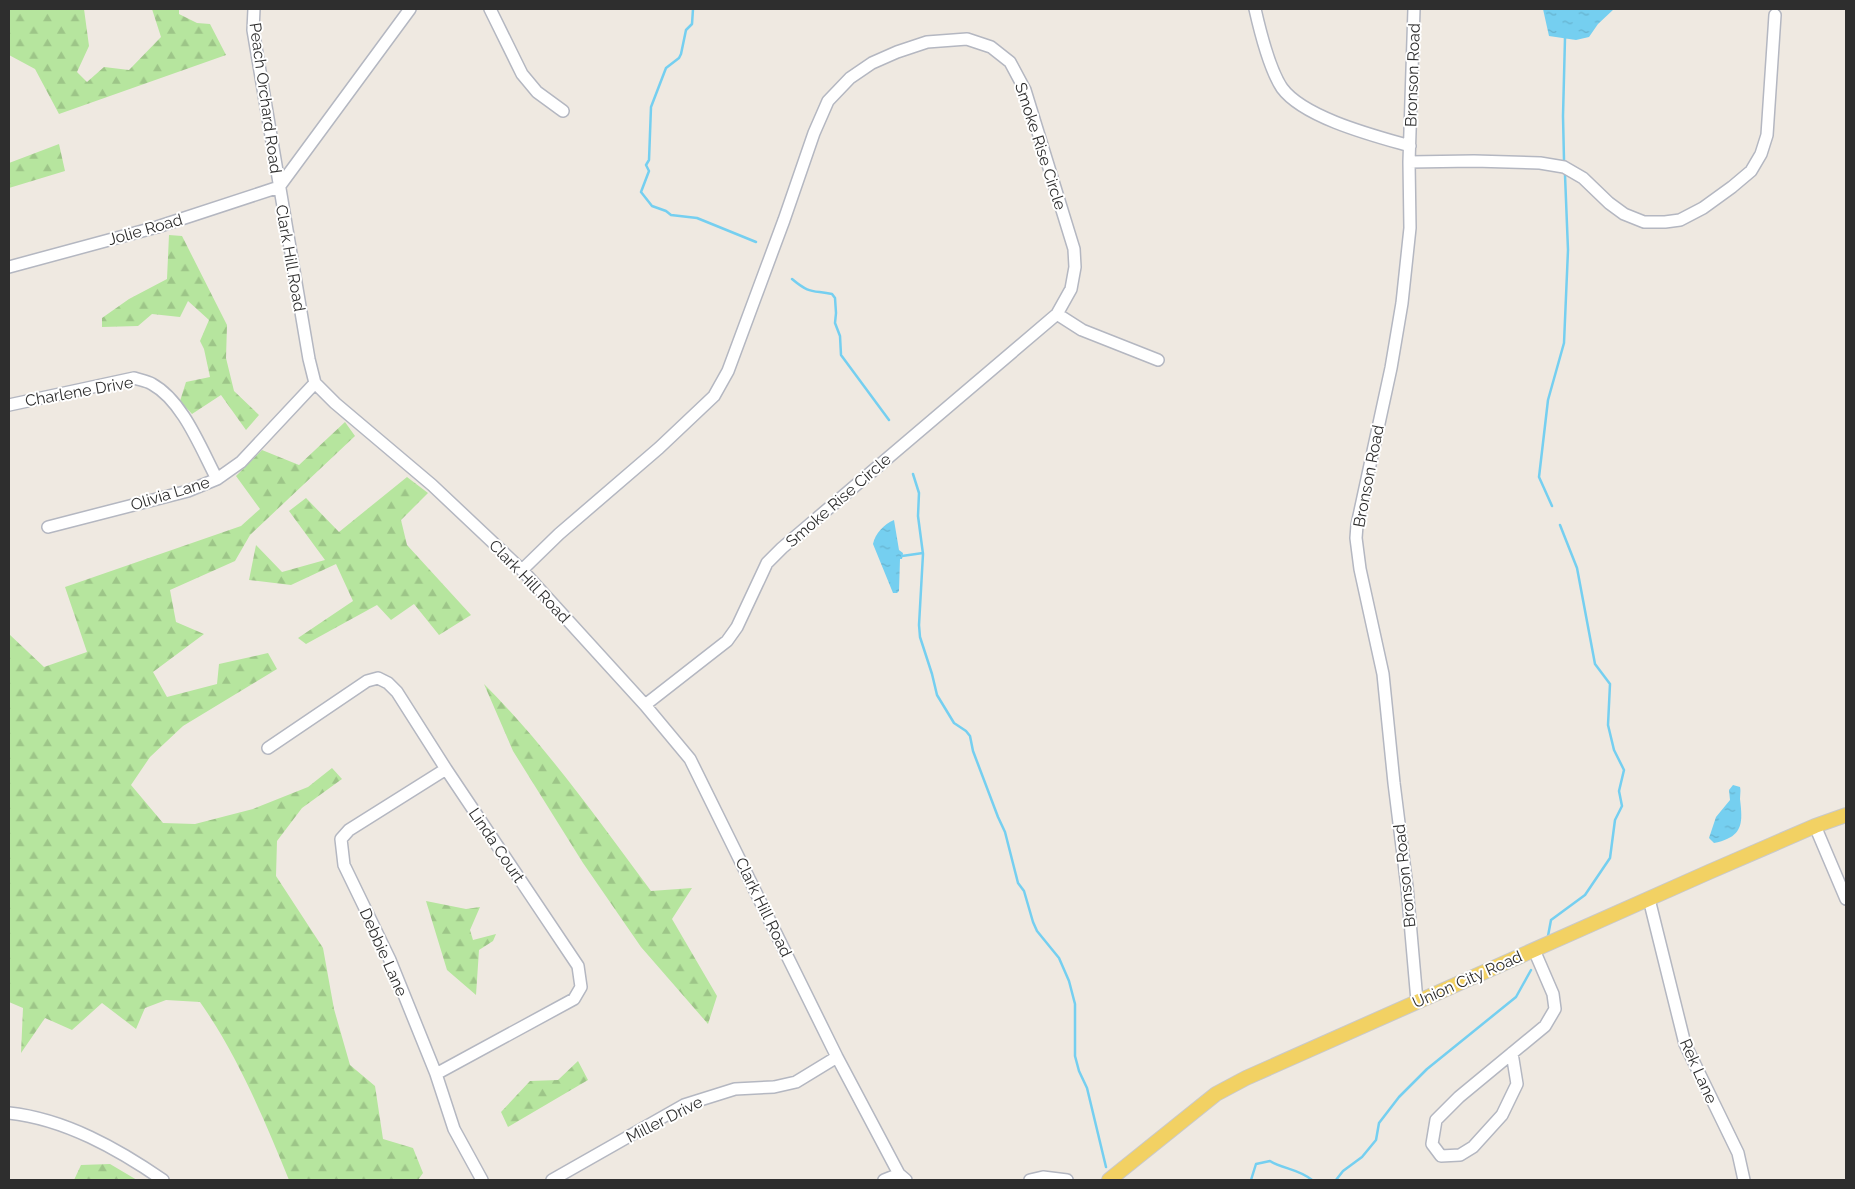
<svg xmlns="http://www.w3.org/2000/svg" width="1855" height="1189" viewBox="0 0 1855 1189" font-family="Raleway,sans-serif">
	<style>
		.forest { fill: url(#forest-firs) }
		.water { fill: url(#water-ripples) }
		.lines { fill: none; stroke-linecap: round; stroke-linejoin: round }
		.stream { stroke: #75cff0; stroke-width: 2.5 }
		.minor-casing { stroke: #b4b7c1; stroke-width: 14 }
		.major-casing { stroke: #c9c9c9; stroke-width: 16 }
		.minor { stroke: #fff; stroke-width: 11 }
		.major { stroke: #f2d163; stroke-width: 14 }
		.labels { text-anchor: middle; stroke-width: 4; stroke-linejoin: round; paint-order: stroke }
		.street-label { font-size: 16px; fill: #2e2e2e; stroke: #fff }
	</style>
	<defs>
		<pattern id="forest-firs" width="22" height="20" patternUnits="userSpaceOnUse" patternTransform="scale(1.25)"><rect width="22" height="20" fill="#b6e59e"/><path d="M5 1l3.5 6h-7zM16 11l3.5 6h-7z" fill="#9dc588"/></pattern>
		<pattern id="water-ripples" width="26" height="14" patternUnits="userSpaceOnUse" patternTransform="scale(1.25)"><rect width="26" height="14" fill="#75cff0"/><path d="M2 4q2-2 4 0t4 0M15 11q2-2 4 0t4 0" fill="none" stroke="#66b2ce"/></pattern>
	</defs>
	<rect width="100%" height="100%" fill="#efe9e1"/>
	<path class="forest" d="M9 9H84L89 46 77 72 87 82 104 67 129 70 161 37 152 9H179V14L197 23 210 24 226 55 59 114 35 69 9 55Z
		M59 144 65 171 9 188V163Z
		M169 235 182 236 227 325 226 358 234 391 259 415 246 430 221 395 192 414 180 401 186 382 210 377 204 349 200 341 209 320 188 301 180 317 152 314 138 326 102 327V318L129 299 167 279Z
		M345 422 355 436 250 535 235 561 170 590 176 622 204 634 153 672 167 697 217 684 219 664 268 653 277 669 183 726 150 757 131 785 163 823 195 824 253 809 308 787 332 768 342 779 302 808 277 841 276 876 323 948 334 1009 350 1065 375 1086 383 1139 413 1148 423 1173 418 1180H289C264 1119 238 1056 200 1002L166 1000 145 1008 136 1029 102 1003 72 1030 45 1018 21 1053 23 1008 9 1002V634L44 667 87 652 65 587 241 526 260 509 236 476 262 450 299 465Z
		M407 477 428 493 401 520 407 545 471 615 439 635 414 604 391 620 377 605 306 644 298 638 353 601 336 564 291 585 249 580 256 545 282 572 325 560 289 511 306 498 339 532Z
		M484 684C547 747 598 820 651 891L692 888 672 919 717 996 708 1024 641 947 583 863 513 751Z
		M426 901 466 909 480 907 470 930 473 940 496 934 493 941 479 950 476 995 447 970Z
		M578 1061 588 1080 508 1127 501 1112 530 1081 558 1080Z
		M110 1164 137 1180H74L81 1165Z"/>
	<path class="water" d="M1543 9H1614L1598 24 1589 37 1576 40 1549 36Z
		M894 520 899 550 903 553 902 559H900L899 591 897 593H893L873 544C875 534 884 524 894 520Z
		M1733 785 1740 787C1741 791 1740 795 1740 799 1743 824 1743 837 1714 843L1709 838 1716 817 1730 800 1729 790Z"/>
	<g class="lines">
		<path class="stream" d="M693 9 692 24 686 30 681 54 679 58 666 68 651 107 649 160 646 165 649 171 641 192 652 206 666 211 671 215 697 218 756 242
			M1564 160 1563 116 1565 38
			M792 279C810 294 811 290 832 294L835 298 836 313 835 323 840 336 841 355 889 420
			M913 474 919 493 918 516 923 554 919 625 920 637 932 674 937 695 954 723 966 731 970 736 973 751 998 817 1005 832 1018 883 1024 891 1033 922 1037 931 1059 958 1069 981 1075 1004V1056L1079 1071 1087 1088 1106 1167
			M1552 506 1539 477 1548 400 1564 343 1568 250 1565 175
			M902 556 923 553
			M1548 936 1551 920 1585 895 1610 858 1615 820 1622 806 1619 791 1624 770 1614 750 1608 725 1610 684 1595 664 1577 568 1560 525
			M1251 1180 1256 1164 1270 1161C1283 1169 1299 1169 1312 1180
			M1336 1180 1343 1171 1362 1157 1376 1140 1379 1123 1399 1097 1427 1069 1516 997 1531 970"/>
		<defs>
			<path id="minor" d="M254 9 253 30 309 359 315 383 335 403 432 485 522 570 645 705 690 759 837 1057 899 1174 906 1180
				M490 9 522 74 537 92 563 111
				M1255 9C1260 31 1270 70 1282 88 1304 118 1375 136 1410 146
				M1414 9 1409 162 1410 228 1402 303 1391 368 1357 525 1356 538 1360 569 1383 674 1394 783 1407 887 1417 1001
				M1409 162 1474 161 1540 163 1564 167 1583 178 1609 203 1624 214 1644 222H1665L1680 220 1703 208 1732 187 1751 171 1761 154 1767 135 1775 15
				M279 187 410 9
				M9 267 157 227 279 187
				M1057 314 1082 330 1158 360
				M9 405 134 378C140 380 147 381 152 384 183 401 201 449 217 479
				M48 527 188 491 217 479 241 462 315 383
				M522 570 559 534 659 448 714 396 728 371 784 220 814 133 828 101 850 78 872 63 897 52 927 42 967 39 991 47 1010 62 1025 90 1074 249 1075 267 1071 289 1057 314 782 548 767 563 737 627 727 641 645 705
				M268 748 367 681 378 678 388 683 397 692 446 769 578 966 581 987 574 999 436 1074
				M446 769 349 830 341 839 344 865 390 960 436 1074 454 1129 482 1180
				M1815 826 1846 899
				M1649 899 1685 1044 1738 1153 1744 1180
				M1512 1053 1517 1084 1502 1115 1473 1147 1460 1155 1441 1156 1432 1144 1436 1120 1459 1097 1545 1026 1555 1009 1553 994 1534 950
				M9 1113C65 1119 118 1149 163 1180
				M552 1180 684 1105 735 1089 774 1087 796 1082 837 1057
				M884 1180 899 1174
				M1030 1180 1043 1177 1067 1180"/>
			<path id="major" d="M1109 1180 1216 1094 1246 1078 1709 872 1815 826 1846 815"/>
		</defs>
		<use href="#minor" class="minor-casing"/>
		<use href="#major" class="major-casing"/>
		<use href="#minor" class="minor"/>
		<use href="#major" class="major"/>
	</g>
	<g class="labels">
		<g class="street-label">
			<text transform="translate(1412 75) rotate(-88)" y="6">Bronson Road</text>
			<text transform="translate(266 98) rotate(82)" y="6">Peach Orchard Road</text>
			<text transform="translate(1041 146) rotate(72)" y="6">Smoke Rise Circle</text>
			<text transform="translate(145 229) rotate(-16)" y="6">Jolie Road</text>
			<text transform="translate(291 258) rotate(80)" y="6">Clark Hill Road</text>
			<text transform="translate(79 391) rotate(-10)" y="6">Charlene Drive</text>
			<text transform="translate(1368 476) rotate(-79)" y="6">Bronson Road</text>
			<text transform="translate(170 493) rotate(-17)" y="6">Olivia Lane</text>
			<text transform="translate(838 500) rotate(-41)" y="6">Smoke Rise Circle</text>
			<text transform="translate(530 581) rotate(46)" y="6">Clark Hill Road</text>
			<text transform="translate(497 845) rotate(56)" y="6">Linda Court</text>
			<text transform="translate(1404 876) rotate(-96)" y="6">Bronson Road</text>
			<text transform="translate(764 907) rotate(64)" y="6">Clark Hill Road</text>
			<text transform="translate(384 952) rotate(66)" y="6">Debbie Lane</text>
			<text transform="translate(1467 979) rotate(-24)" y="6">Union City Road</text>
			<text transform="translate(1699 1071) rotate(66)" y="6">Rek Lane</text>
			<text transform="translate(664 1119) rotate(-27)" y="6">Miller Drive</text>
		</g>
	</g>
	<rect width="1855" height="1189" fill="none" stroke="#2e2e2e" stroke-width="20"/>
</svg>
